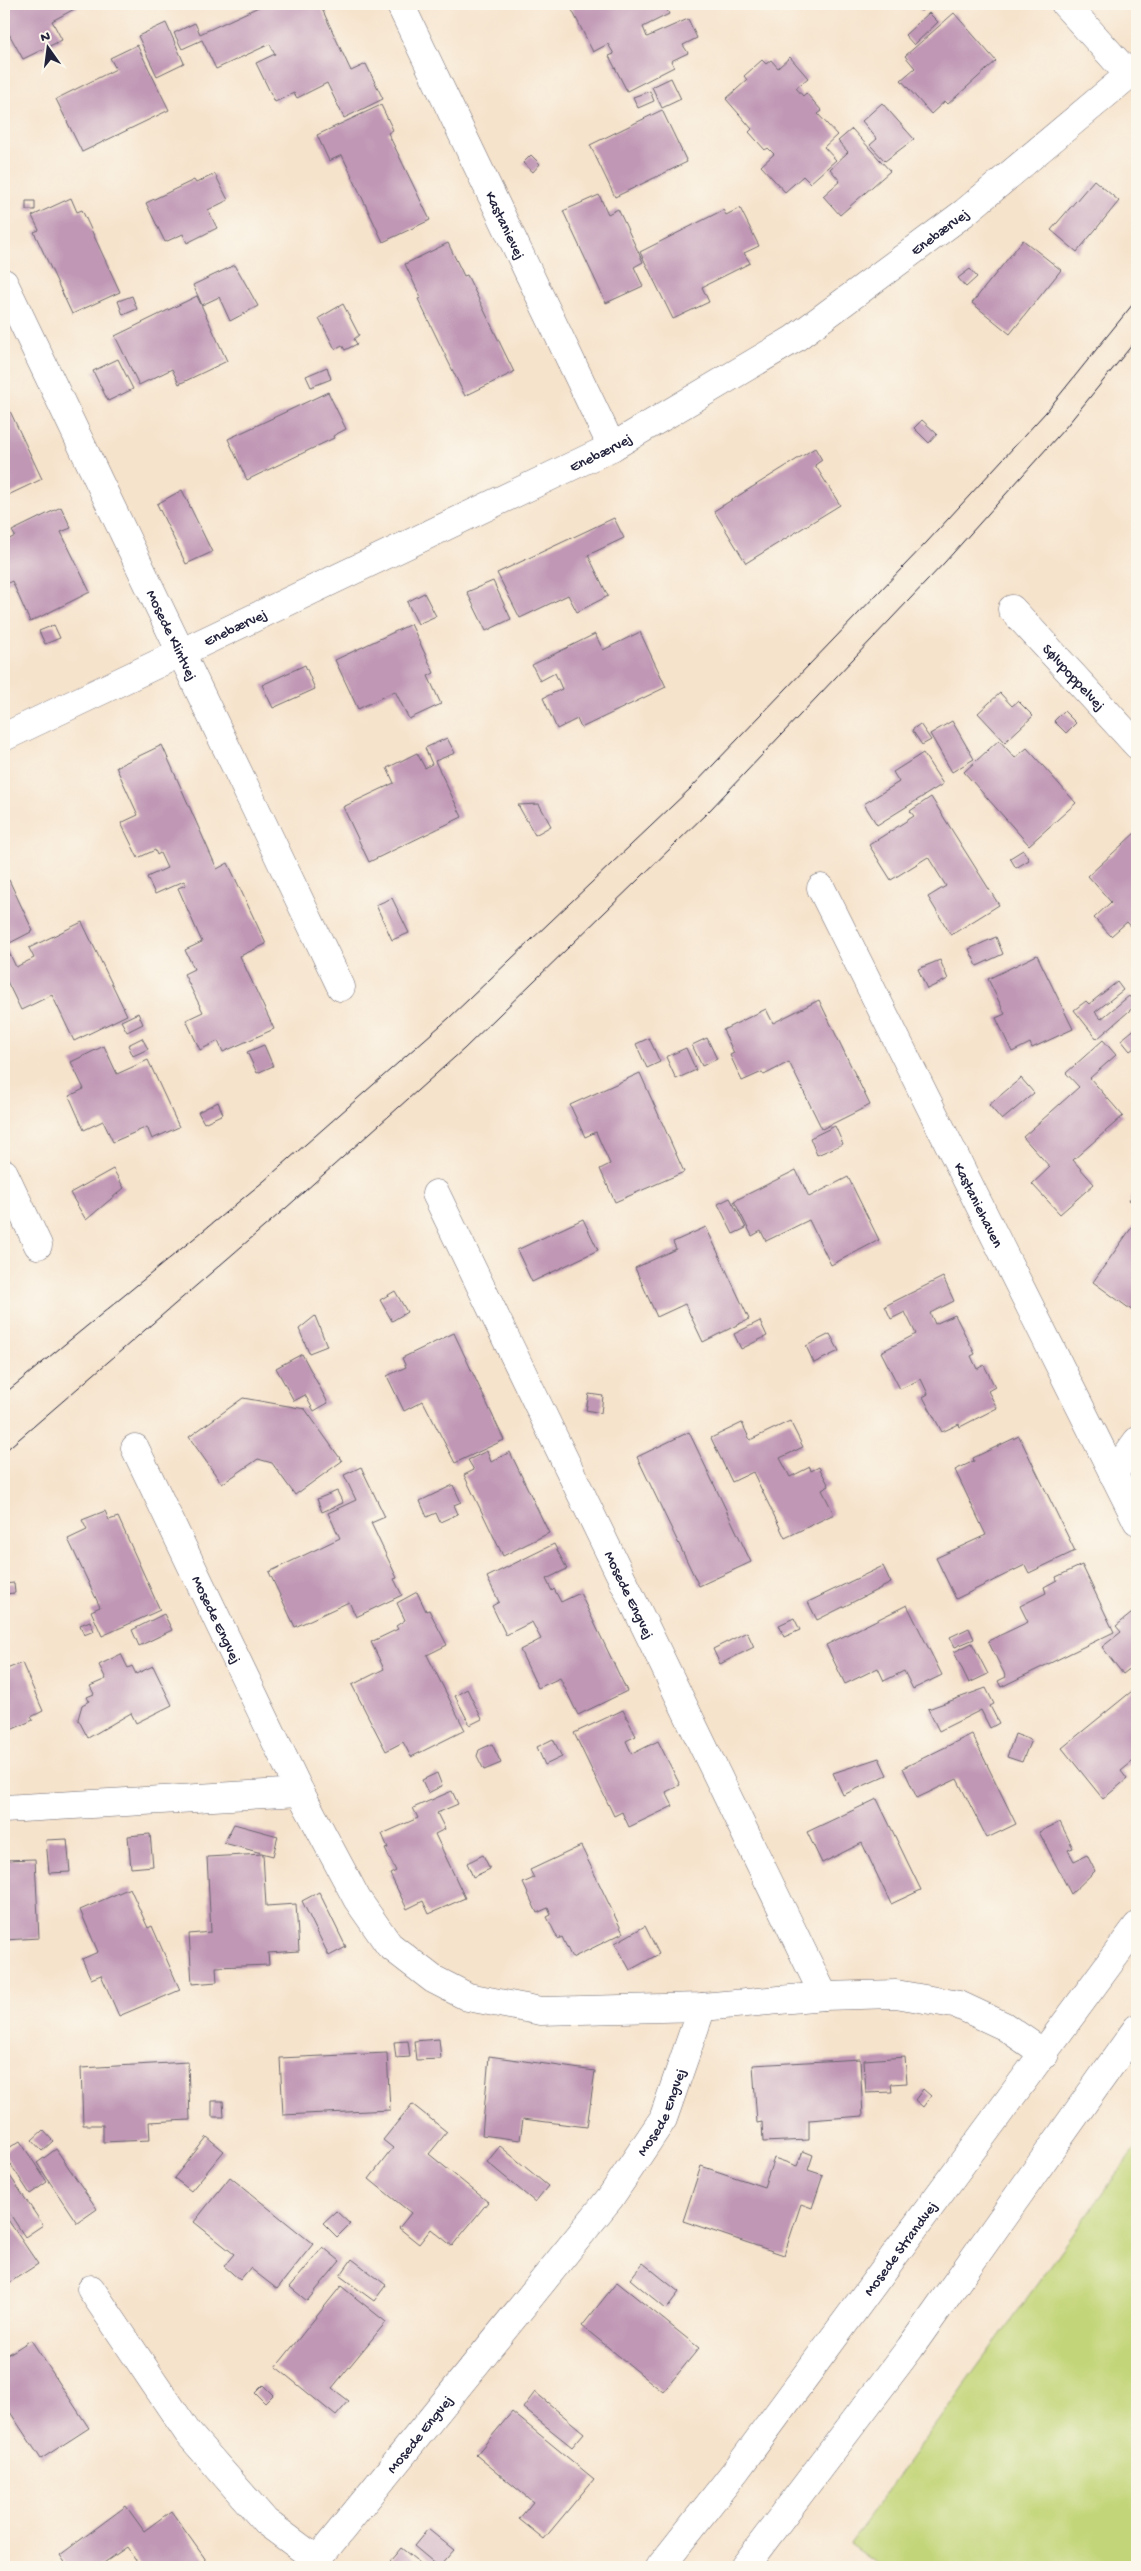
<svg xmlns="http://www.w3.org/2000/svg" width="1141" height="2571" viewBox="0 0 1141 2571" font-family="'Gochi Hand',sans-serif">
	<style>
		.green { fill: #c2d578; stroke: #727c5a }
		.building { fill: #c097b5 }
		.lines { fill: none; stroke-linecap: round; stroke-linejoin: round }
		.street-casing { stroke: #6c666e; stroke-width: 29 }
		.secondary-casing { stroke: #6c666e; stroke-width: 29 }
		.street { stroke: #fff; stroke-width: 28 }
		.secondary { stroke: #fff; stroke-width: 28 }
		.tram { stroke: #22223b; stroke-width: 1 }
		.labels { text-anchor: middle; stroke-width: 4; stroke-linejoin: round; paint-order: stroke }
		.street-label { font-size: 15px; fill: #22223b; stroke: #fbf7ec }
	</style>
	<rect width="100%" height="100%" fill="#fbf7ec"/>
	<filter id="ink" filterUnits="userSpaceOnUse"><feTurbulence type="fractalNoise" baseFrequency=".02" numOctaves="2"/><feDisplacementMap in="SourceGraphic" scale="10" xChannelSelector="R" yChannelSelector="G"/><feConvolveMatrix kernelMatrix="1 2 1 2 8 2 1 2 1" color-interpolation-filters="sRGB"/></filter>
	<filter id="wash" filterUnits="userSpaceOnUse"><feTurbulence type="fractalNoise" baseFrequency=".0096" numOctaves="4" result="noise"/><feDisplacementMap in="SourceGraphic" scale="20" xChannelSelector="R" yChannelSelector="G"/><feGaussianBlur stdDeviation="1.12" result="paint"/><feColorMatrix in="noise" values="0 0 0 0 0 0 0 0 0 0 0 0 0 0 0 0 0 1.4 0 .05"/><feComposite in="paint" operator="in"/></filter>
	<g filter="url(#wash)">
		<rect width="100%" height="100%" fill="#f6e3cc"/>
		<path class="green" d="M1137 2146V2567H881L849 2544Z"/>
		<g id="blocks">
			<path class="building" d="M4 4H77L78 7 52 21 62 40 23 59 4 25Z
				M265 4H333L322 9 351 71 366 64 383 99 344 118 327 83 297 98 294 93 275 102 256 63 275 54 270 44 216 69 202 40 182 49 174 33 195 23 200 34Z
				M569 4H664L669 14 643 27 647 37 688 19 697 38 683 45 688 53 671 61 674 67 627 91 609 56 614 54 608 44 593 52Z
				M915 4H930L921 11Z
				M929 13 938 22 914 45 905 35Z
				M954 13 996 61 948 104 945 101 931 114 901 80 915 68 905 56Z
				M166 23 184 63 157 76 138 36Z
				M137 45 169 110 82 152 56 99 116 69 110 58Z
				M790 57 808 78 796 88 803 96 806 93 822 111 818 114 837 135 824 147 836 160 810 183 803 176 785 192 761 166 774 154 768 148 765 150 749 132 752 129 726 99 747 80 744 76 762 60 766 64 771 60 778 68Z
				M671 78 681 99 662 108 652 87Z
				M650 91 654 101 638 108 633 97Z
				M882 103 914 139 885 161 870 145 877 139 862 121Z
				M381 105 393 130 388 133 430 220 383 242 342 155 329 161 317 135Z
				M662 110 687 162 615 197 590 145Z
				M852 129 890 171 840 215 823 196 840 181 830 169 848 152 838 141Z
				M531 155 540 164 533 172 523 163Z
				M215 174 228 200 208 210 217 228 187 243 183 234 165 242 146 203 194 180 196 183Z
				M1094 180 1119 201 1077 252 1051 230Z
				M599 195 608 214 618 209 643 262 634 267 643 286 606 303 563 211Z
				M71 198 77 212 82 210 120 292 72 314 34 232 39 230 32 216Z
				M26 201H35V210H26Z
				M740 208 759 246 744 253 750 263 702 287 709 302 673 319 640 252 723 210 726 215Z
				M1023 240 1061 270 1010 334 972 303Z
				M448 243 464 276 467 275 514 372 465 396 418 299 421 298 405 264Z
				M235 265 258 306 230 321 219 297 202 305 193 285Z
				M970 269 977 277 966 287 958 278Z
				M132 296 137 309 123 315 118 301Z
				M197 296 227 361 179 384 172 369 139 385 115 336Z
				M343 304 359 335 354 339 357 344 345 350 342 345 335 349 319 318Z
				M118 359 133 389 108 401 93 371Z
				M327 367 331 379 311 387 306 376Z
				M328 392 346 429 333 436 334 438 247 480 228 439Z
				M9 409 42 479 4 497V412Z
				M922 420 937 434 929 443 914 428Z
				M815 448 822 460 815 465 840 505 746 563 714 511Z
				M182 490 212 552 186 564 157 504Z
				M61 507 71 528 61 532 90 592 30 622 12 581 4 585V542L15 536 12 531Z
				M614 518 624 538 588 555 608 596 577 612 568 595 520 618 497 573Z
				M493 581 511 619 486 631 467 592Z
				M424 593 436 616 418 624 407 602Z
				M411 624 434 673 428 676 441 704 409 719 395 691 358 709 335 660Z
				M54 625 60 638 45 644 39 631Z
				M640 632 666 687 581 728 577 719 557 729 543 698 562 689 555 673 540 681 532 665 595 634 603 650Z
				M305 665 315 689 273 708 262 685Z
				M1000 693 1012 706 1018 701 1033 716 1005 742 978 713Z
				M1064 711 1076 723 1066 733 1054 721Z
				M952 721 974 759 952 772 930 734Z
				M920 724 931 740 922 745 912 730Z
				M447 738 455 753 435 761 462 817 369 862 343 807 394 783 387 768 417 753 425 768 432 764 425 748Z
				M999 740 1015 758 1027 748 1076 803 1029 845 964 772Z
				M162 745 217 869 228 863 266 944 240 956 274 1029 223 1052 218 1041 200 1050 186 1020 203 1012 184 974 194 969 185 950 202 942 178 888 186 885 184 881 155 894 147 877 167 868 160 853 157 855 155 850 138 858 121 823 138 815 116 767Z
				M923 753 943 784 877 825 864 804 899 782 893 772Z
				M931 797 999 905 951 935 928 897 946 886 928 857 891 880 869 845 914 816 910 811Z
				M539 804 551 826 535 835 518 805Z
				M1136 832 1137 933 1127 922 1111 936 1094 918 1111 902 1088 876Z
				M1023 850 1029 860 1016 868 1010 858Z
				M9 880 33 931 4 946V882Z
				M392 898 409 933 392 940 376 905Z
				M82 922 127 1015 74 1041 52 995 21 1010 4 975V947L6 946 16 967 34 958 29 948Z
				M996 937 1003 954 977 966 969 949Z
				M1037 955 1073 1029 1032 1048 1030 1043 1012 1052 996 1018 1005 1014 988 979Z
				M940 960 948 979 927 989 918 969Z
				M1117 982 1123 990 1095 1012 1101 1019 1129 996 1136 1005 1097 1039 1074 1010 1086 1001 1089 1004Z
				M819 1000 870 1105 822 1129 789 1062 764 1075 762 1072 742 1081 730 1055 734 1053 723 1030 766 1009 773 1023Z
				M138 1013 143 1024 127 1032 121 1021Z
				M1137 1027V1046L1130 1051 1121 1040Z
				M142 1038 148 1049 133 1056 128 1045Z
				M649 1038 660 1062 647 1068 636 1044Z
				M707 1038 717 1059 702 1066 692 1045Z
				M1103 1040 1116 1055 1090 1078 1123 1116 1073 1160 1094 1184 1060 1214 1032 1184 1050 1167 1023 1137 1079 1087 1066 1073Z
				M264 1045 273 1066 257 1073 247 1052Z
				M104 1046 117 1074 148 1060 179 1127 152 1139 147 1127 113 1142 103 1121 84 1130 69 1096 84 1089 71 1062Z
				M686 1048 696 1070 676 1079 666 1057Z
				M640 1073 684 1172 615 1202 600 1169 610 1164 596 1132 585 1137 570 1105Z
				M1021 1078 1034 1093 1002 1120 989 1105Z
				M218 1102 223 1114 204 1123 198 1112Z
				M835 1126 843 1144 817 1155 810 1138Z
				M113 1169 124 1188 86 1220 70 1193Z
				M796 1170 809 1197 848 1177 879 1240 831 1265 809 1220 766 1241 761 1231 752 1236 734 1201Z
				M1137 1189V1205L1129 1200Z
				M730 1198 746 1228 733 1234 718 1204Z
				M583 1219 598 1250 532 1282 517 1250Z
				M1137 1220V1314L1093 1282Z
				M706 1227 749 1319 703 1342 685 1304 657 1317 635 1268 676 1249 673 1242Z
				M943 1277 954 1301 930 1313 935 1324 955 1315 975 1354 971 1356 977 1369 984 1365 995 1387 988 1391 997 1408 960 1427 959 1424 942 1432 923 1397 928 1394 921 1379 900 1389 881 1352 916 1334 905 1312 891 1319 885 1306Z
				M395 1291 407 1312 392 1321 380 1300Z
				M315 1316 327 1346 309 1353 299 1329Z
				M760 1321 767 1336 741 1349 734 1334Z
				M454 1333 504 1440 455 1463 423 1401 404 1411 387 1376 406 1367 402 1358Z
				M830 1334 839 1351 814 1363 806 1346Z
				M302 1354 328 1403 314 1411 305 1395 294 1401 276 1368Z
				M589 1394 603 1396 601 1413 586 1410Z
				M243 1398 305 1409 342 1461 295 1495 272 1463 258 1459 222 1484 189 1437Z
				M790 1421 803 1447 780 1458 790 1477 810 1467 811 1471 819 1467 829 1486 822 1490 834 1514 785 1538 753 1472 732 1482 711 1438 742 1423 750 1440Z
				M689 1432 751 1562 699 1586 637 1457Z
				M1019 1436 1075 1551 1029 1573 1025 1565 956 1599 936 1558 986 1535 955 1470 974 1461 973 1458Z
				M487 1451 491 1462 510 1452 549 1533 503 1556 464 1475 474 1470 468 1460Z
				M361 1467 385 1517 371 1523 397 1578 394 1579 402 1595 356 1617 349 1602 295 1627 269 1572 340 1538 328 1513 356 1500 344 1475Z
				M453 1485 461 1502 454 1505 458 1514 440 1522 436 1513 427 1517 420 1501Z
				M337 1491 343 1503 322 1512 317 1499Z
				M105 1511 109 1520 118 1517 160 1610 102 1636 91 1611 100 1607 68 1539 87 1530 82 1520Z
				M554 1544 567 1569 546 1579 552 1591 554 1589 561 1602 580 1593 627 1691 578 1715 560 1678 538 1688 520 1650 541 1639 532 1622 506 1635 492 1606 499 1602 487 1577Z
				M1082 1565 1114 1632 1001 1687 998 1681 1006 1677 988 1641 1028 1622 1020 1606 1046 1593 1044 1587 1057 1580 1056 1577Z
				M883 1566 891 1583 817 1620 808 1602Z
				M14 1583 15 1593 4 1594V1584Z
				M417 1592 426 1611 429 1610 447 1645 427 1655 465 1730 411 1757 403 1742 386 1751 352 1685 384 1669 371 1642 398 1629 396 1626 405 1620 397 1603Z
				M907 1605 942 1675 913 1689 904 1671 884 1681 878 1668 845 1684 826 1645Z
				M1137 1609V1663L1123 1674 1102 1647 1121 1632 1116 1626Z
				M164 1614 172 1630 139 1646 132 1630Z
				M794 1618 800 1630 784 1637 779 1625Z
				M90 1621 94 1631 84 1635 80 1625Z
				M969 1628 974 1639 955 1647 950 1637Z
				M747 1632 754 1647 720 1664 713 1649Z
				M972 1643 988 1674 969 1683 954 1652Z
				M121 1654 128 1668 132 1666 136 1674 153 1666 172 1705 136 1723 131 1713 88 1738 78 1719 82 1705 89 1701 87 1697 94 1694 90 1686 106 1679 99 1665Z
				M22 1663 43 1711 31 1717 33 1720 4 1733V1670Z
				M1137 1687V1758L1121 1771 1127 1779 1103 1799 1062 1748Z
				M986 1688 994 1704 990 1706 999 1723 990 1728 981 1710 939 1731 928 1709Z
				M467 1689 482 1719 470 1725 455 1696Z
				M623 1710 636 1736 626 1741 632 1754 658 1741 680 1785 666 1792 673 1806 629 1827 622 1812 614 1816 574 1733Z
				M972 1734 1016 1824 987 1838 957 1779 917 1798 903 1768Z
				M1015 1734 1031 1740 1022 1762 1007 1757Z
				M553 1739 562 1757 545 1765 537 1747Z
				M492 1744 501 1763 484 1770 477 1756 479 1750Z
				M879 1758 887 1775 843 1795 833 1773Z
				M437 1773 442 1786 428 1793 422 1780Z
				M452 1791 458 1804 437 1813 445 1829 435 1834 465 1898 429 1914 423 1901 407 1909 390 1874 396 1871 385 1849 388 1848 382 1834 418 1818 413 1808Z
				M877 1799 921 1890 891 1904 862 1843 822 1863 807 1832Z
				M1060 1822 1073 1848 1068 1850 1074 1861 1087 1855 1095 1871 1071 1894 1039 1832Z
				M234 1824 278 1836 273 1856 224 1843Z
				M150 1834 153 1866 131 1868 128 1836Z
				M67 1839 70 1872 49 1873 46 1840Z
				M581 1846 623 1933 572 1958 562 1937 558 1939 547 1917 551 1915 548 1908 537 1913 523 1883 534 1878 530 1870Z
				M263 1854 266 1906 296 1904 299 1951 268 1953 269 1965 216 1967 217 1982 192 1984 189 1934 211 1932 207 1857Z
				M483 1855 490 1869 473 1877 467 1863Z
				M35 1859 39 1938 4 1940V1860Z
				M130 1888 148 1928 152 1926 180 1990 119 2016 101 1975 91 1979 82 1959 98 1952 80 1910Z
				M319 1892 346 1947 329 1956 302 1901Z
				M645 1926 659 1954 630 1970 615 1943Z
				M439 2039 441 2059 416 2060 414 2041Z
				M408 2041 410 2057 396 2058 394 2042Z
				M387 2053 390 2110 283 2115 280 2058Z
				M489 2056 595 2071 587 2127 523 2119 520 2140 482 2135Z
				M905 2057 907 2083 891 2084 892 2092 866 2093 864 2060Z
				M860 2059 863 2116 809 2120V2140L763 2142 762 2122 757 2123 753 2065Z
				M188 2062 190 2120 149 2122 150 2140 103 2142V2125H83L81 2068Z
				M923 2089 931 2096 923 2107 915 2100Z
				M212 2101H223L224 2117H212Z
				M412 2104 447 2132 429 2154 488 2202 452 2246 431 2229 419 2244 399 2228 411 2213 369 2179 393 2148 383 2140Z
				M43 2130 53 2141 42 2151 32 2140Z
				M207 2137 224 2151 191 2191 174 2178Z
				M20 2141 47 2182 30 2194 4 2154V2151Z
				M500 2146 548 2186 535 2202 487 2162Z
				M56 2149 97 2209 77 2223 37 2163Z
				M803 2151 813 2155 808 2170 823 2175 812 2208 801 2204 784 2255 683 2221 701 2166 764 2187 774 2158 797 2166Z
				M4 2167 43 2225 25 2237 4 2205Z
				M230 2177 313 2244 277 2289 250 2268 240 2280 224 2266 234 2254 194 2222Z
				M336 2211 350 2224 337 2237 323 2223Z
				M4 2214 38 2264 4 2286Z
				M323 2247 340 2261 307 2301 290 2287Z
				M352 2259 386 2285 374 2301 340 2276Z
				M643 2263 679 2292 666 2309 630 2279Z
				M617 2282 699 2348 663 2392 582 2326Z
				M341 2286 386 2322 332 2388 349 2401 336 2416 276 2367Z
				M31 2340 89 2428 41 2459 4 2403V2357Z
				M263 2385 273 2395 265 2403 255 2393Z
				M535 2392 584 2433 572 2447 523 2408Z
				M512 2412 594 2479 544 2539 519 2519 533 2502 476 2455Z
				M126 2506 144 2531 171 2511 211 2567H141L127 2547 98 2567H85L82 2564 78 2567H68L60 2555Z
				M428 2529 454 2550 439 2567 414 2546Z
				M401 2548 425 2567H385Z"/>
		</g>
	</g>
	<g filter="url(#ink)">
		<use href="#blocks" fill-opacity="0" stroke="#6c666e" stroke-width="1"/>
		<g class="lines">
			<defs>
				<g id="street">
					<path id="s1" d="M400 4 612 447"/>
					<path d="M1065 4 1130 76"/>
					<path id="s2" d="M4 283 341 987"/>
					<path id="s3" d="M1012 609 1137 745"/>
					<path id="s4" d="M4 737 612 447 794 339 964 213 1137 68"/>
					<path id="s5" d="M821 888 1137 1521"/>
					<path d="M4 1173 38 1245"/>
					<path id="s6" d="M436 1194 824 1996"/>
					<path id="s7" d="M135 1448 300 1792 357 1899 389 1945 433 1979 468 1997 541 2011 702 2007 824 1996 896 1994 959 2005 1004 2026 1045 2054"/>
					<path d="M1113 1474 1137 1441"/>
					<path d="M4 1809 300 1792"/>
					<path id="s8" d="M91 2289 188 2433 266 2522 317 2560 610 2198 663 2119 702 2007"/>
				</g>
				<g id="secondary">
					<path id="s9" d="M660 2567 737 2469 1137 1926"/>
					<path d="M744 2567 910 2348 1137 2028"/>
				</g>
			</defs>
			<use href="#street" class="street-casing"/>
			<use href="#secondary" class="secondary-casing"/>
			<use href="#street" class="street"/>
			<use href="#secondary" class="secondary"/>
			<path class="tram" d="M4 1394 264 1181 449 1018 691 788 927 542 1046 412 1137 299
				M4 1452 286 1208 464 1049 709 811 945 562 1065 428 1137 339"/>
		</g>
	</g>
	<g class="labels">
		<g class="street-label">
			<text dy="5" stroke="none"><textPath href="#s1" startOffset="245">Kastanievej</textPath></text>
			<text dy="5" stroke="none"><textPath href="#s4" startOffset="1066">Enebærvej</textPath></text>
			<text dy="5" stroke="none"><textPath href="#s4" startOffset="661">Enebærvej</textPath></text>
			<text dy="5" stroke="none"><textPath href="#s4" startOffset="256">Enebærvej</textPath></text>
			<text dy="5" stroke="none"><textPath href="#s2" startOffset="390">Mosede Klintvej</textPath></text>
			<text dy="5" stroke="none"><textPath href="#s3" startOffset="92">Sølvpoppelvej</textPath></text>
			<text dy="5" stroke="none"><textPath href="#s5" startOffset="354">Kastaniehaven</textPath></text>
			<text dy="5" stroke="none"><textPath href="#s6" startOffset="445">Mosede Engvej</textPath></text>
			<text dy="5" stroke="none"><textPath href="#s7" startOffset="190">Mosede Engvej</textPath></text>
			<text dy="5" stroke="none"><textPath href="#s8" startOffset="922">Mosede Engvej</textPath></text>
			<text dy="5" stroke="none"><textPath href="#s9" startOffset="399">Mosede Strandvej</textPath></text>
			<text dy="5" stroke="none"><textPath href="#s8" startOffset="518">Mosede Engvej</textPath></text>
		</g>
	</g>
	<rect width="1141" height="2571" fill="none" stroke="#fbf7ec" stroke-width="20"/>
	<g transform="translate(48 48) rotate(346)" stroke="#fbf7ec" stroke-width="4" paint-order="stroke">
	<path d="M0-4L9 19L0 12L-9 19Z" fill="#22223b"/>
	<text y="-8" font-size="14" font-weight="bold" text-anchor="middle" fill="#22223b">N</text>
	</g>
</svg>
